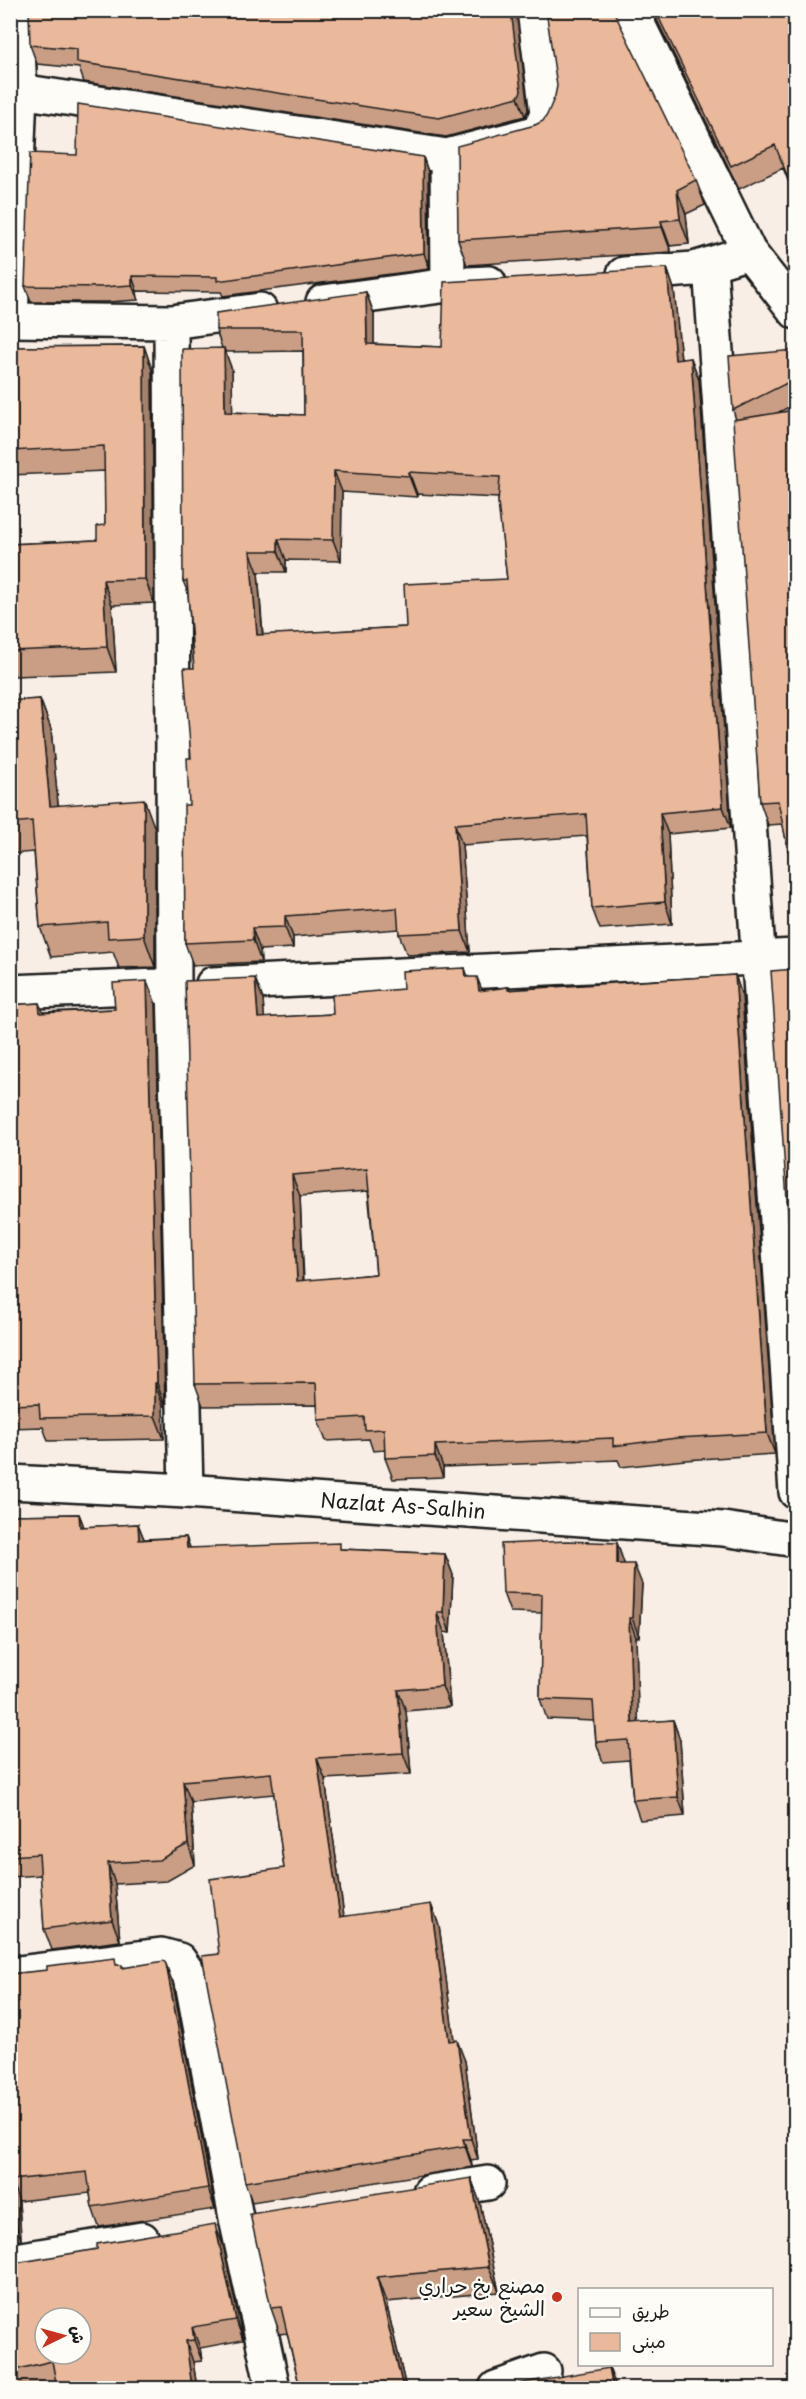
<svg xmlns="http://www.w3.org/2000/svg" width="806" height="2399" viewBox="0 0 806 2399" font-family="'Playpen Sans','Playpen Sans Arabic',sans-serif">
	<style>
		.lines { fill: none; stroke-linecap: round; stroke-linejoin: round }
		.street-casing { stroke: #1c1c1c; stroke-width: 38 }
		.primary-casing { stroke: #1c1c1c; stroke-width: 38 }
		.street { stroke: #fdfcf7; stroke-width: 33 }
		.primary { stroke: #fdfcf7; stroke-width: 33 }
		.wall { fill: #c99e85; stroke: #1c1c1c; stroke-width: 1.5; fill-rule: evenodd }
		.shaded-wall { fill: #a4816c; stroke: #1c1c1c; stroke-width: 1.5 }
		.building { fill: #eab89b; stroke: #1c1c1c; stroke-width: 1.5; fill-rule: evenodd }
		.poi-dot { fill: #c8321e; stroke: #fdfcf7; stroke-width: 2 }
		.labels { text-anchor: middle; stroke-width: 5; stroke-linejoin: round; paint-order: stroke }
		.street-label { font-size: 20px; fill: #1c1c1c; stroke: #fdfcf7 }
		.poi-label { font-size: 20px; fill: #1c1c1c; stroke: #fdfcf7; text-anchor: end }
	</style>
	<rect width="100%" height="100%" fill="#f9eee5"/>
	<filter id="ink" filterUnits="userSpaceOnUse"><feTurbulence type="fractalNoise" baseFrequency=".0167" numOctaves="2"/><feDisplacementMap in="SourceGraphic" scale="12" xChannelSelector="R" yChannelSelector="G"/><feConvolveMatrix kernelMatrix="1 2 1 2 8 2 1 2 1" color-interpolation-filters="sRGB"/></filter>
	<g filter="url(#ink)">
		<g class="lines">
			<defs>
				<path id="street" d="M631 10 749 252 796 312
					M20 91 447 156 539 132 547 113 534 10
					M447 156 448 285
					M710 266 796 1492
					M624 274 694 269 749 252
					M323 302 448 285 489 283
					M10 320 171 322 260 310
					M11 320 20 91 16 10
					M171 322 174 985 186 1491
					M213 984 796 956
					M10 992 159 986
					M10 1974 161 1955 179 1960 191 1977 237 2223 273 2388
					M430 2192 488 2183
					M10 2261 142 2239
					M496 2388 544 2371"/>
				<path id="primary" d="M10 1482 186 1491 723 1529 796 1540"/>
			</defs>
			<use href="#street" class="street-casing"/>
			<use href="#primary" class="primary-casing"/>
			<use href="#street" class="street"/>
			<use href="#primary" class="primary"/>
		</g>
		<path class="wall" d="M653 10H795V198L783 168 739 189 658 22Z
			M515 12 528 110 525 116 446 137 84 82 79 68 37 64 30 45Z
			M535 125 696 180 705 205 686 214 689 244 670 246 671 252 467 265 458 240Z
			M77 155 423 157 428 172 429 269 223 296 221 292 137 291 138 300 108 302H31L25 286Z
			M795 243V268L788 248Z
			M667 268 674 289 681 359 691 358 699 380 731 828 668 834 672 924 600 929 592 908 587 836 462 845 470 952 407 955 399 934V929L293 937V948L260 950 261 962 193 965 185 943 194 668 188 593 183 581 222 348 216 330 366 292 374 314V344L442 347ZM303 351 304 415 232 412V370L225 352ZM342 492 417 497V494L498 498 507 579 406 627 263 635 258 572H286V560L341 561Z
			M144 346 152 370 154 603 112 605 116 672 15 676 10 665V544L97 540 105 525V471L10 475V347Z
			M795 350V404L777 413 795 410V871L788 850 783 824 768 825 760 802 736 420 733 410Z
			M40 699 51 729 58 805 155 829V967L119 968 113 952 51 957 40 927 34 852 10 854V701Z
			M465 968 468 977 482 990 508 987 509 990 735 975 742 996 775 1454 685 1460 621 1467 618 1460 443 1467V1477L393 1479 385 1458V1450L373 1451 369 1439 326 1441 318 1420V1405L203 1406 195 1384 263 999 264 1018 333 1014ZM368 1191 376 1274 304 1281 300 1196Z
			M39 1003 43 1012 115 1009 156 1004 165 1406H163L164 1439 48 1441 43 1427 10 1428V1005Z
			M79 1514 84 1527 138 1524 144 1539 186 1537 190 1548 342 1549 445 1554 453 1575 450 1633 444 1632 450 1707 406 1711 411 1774 325 1779 344 1916 439 1925 454 2041 465 2061 478 2159 471 2160 472 2167 252 2202 245 2182 219 1954 284 1868 274 1794 191 1802 195 1865 167 1881 115 1884 120 1941 52 1950 44 1929 41 1875 10 1877V1515Z
			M617 1543 624 1564 642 1584 639 1637H636L638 1723 673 1720 680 1740 685 1816 640 1820 633 1800 629 1760 603 1762 596 1742 594 1721 547 1719 540 1699 542 1613 510 1612 503 1593Z
			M118 1965 173 1984 215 2209 99 2227 92 2207 90 2193 19 2201 21 2240 10 2243V1974Z
			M471 2178 480 2203 499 2292 386 2302 406 2388H300L287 2333 280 2334 271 2308Z
			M223 2245 243 2340 200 2348 202 2361 193 2362 197 2388H57L56 2383 31 2388H10V2257H16L18 2262Z"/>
		<path class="shaded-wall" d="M511 10H516L528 110 525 116 518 97Z
			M423 157 428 172 429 269 424 253Z
			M677 190 686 214 689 244 680 219Z
			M661 221 670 246 671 252 662 227Z
			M667 268 674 289 683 381 675 360Z
			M132 276 137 291 138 300 132 285Z
			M366 292 374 314V366L367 344Z
			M144 346 152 370 154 603 145 579Z
			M224 348 232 370 233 433 225 412Z
			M691 358 699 380 731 828 723 807Z
			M334 471 342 492 341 561 333 540Z
			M409 472 417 494V497L409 476Z
			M278 539 286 560V572L278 551Z
			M250 551 258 572 264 657 257 635Z
			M103 580 112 605 116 672 107 647Z
			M40 699 51 729 61 836 50 806Z
			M144 799 155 829V967L144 936Z
			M660 813 668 834 672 924 665 902Z
			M455 824 462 845 470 952 462 931Z
			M285 916 293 937V948L285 927Z
			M252 928 260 950 261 962 253 940Z
			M735 975 742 996 775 1454 767 1433Z
			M477 977 485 998 479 991Z
			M255 978 263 999 266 1040 258 1018Z
			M147 981 156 1004 165 1406 157 1383Z
			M292 1175 300 1196 304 1303 297 1281Z
			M155 1383 163 1406 164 1439 155 1416Z
			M435 1445 443 1467V1477L435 1456Z
			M79 1514 87 1535 80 1527Z
			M138 1524 146 1544 139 1540Z
			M186 1537 194 1558 187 1548Z
			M617 1543 624 1563V1584L617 1564Z
			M445 1554 453 1575 450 1633 443 1612Z
			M634 1564 642 1584 639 1637 632 1618Z
			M437 1612 444 1632 450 1707 442 1686Z
			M629 1618 636 1637 639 1743 632 1723Z
			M398 1690 406 1711 411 1774 403 1753Z
			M673 1720 680 1740 685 1816 678 1797Z
			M317 1758 325 1779 347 1938 340 1917Z
			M183 1781 191 1802 195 1865 188 1844Z
			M108 1863 115 1884 120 1941 112 1920Z
			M431 1904 439 1925 457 2062 449 2041Z
			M166 1964 173 1984 215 2209 208 2188Z
			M457 2040 465 2061 478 2159 471 2139Z
			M463 2139 471 2160 472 2167 465 2146Z
			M471 2178 480 2203 499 2292 489 2267Z
			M11 2180 19 2201 21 2240 14 2219Z
			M215 2224 223 2245 243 2340 236 2320Z
			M377 2277 386 2302 406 2388H403Z
			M192 2327 200 2348 202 2361 194 2340Z
			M186 2341 193 2362 197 2388H192Z
			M609 2368 617 2388H613Z"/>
		<path class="building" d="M29 10H511L521 91 518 97 439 118 77 62V49L30 45Z
			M546 10H613L696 180 677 190 680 219 661 221 662 227 458 240 457 146 535 125 543 121 547 115 555 96 557 86Z
			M655 10H795V195L775 145 731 166Z
			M78 104 423 157 424 253 217 281V277L132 276V285L102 287 25 286 30 153 77 155Z
			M795 243V262L788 248Z
			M667 268 675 360 691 358 723 807 660 813 665 902 592 908 586 814 455 824 462 931 399 934 397 908 285 916V927L252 928 253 940 185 943 184 805H189L187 758H191L184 668H194L187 581H183L182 349 224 348 225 412 304 415 303 330H216V313L366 292 367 344 442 347 444 282ZM334 471 409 476V472L500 477 498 503 507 579 404 584 406 627 257 635 250 551H278V539L333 540Z
			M144 346 145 579 103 580 107 647 10 651V544L97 540V526L105 525 104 446 10 451V347Z
			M795 350V379L733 410 729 356Z
			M795 410V849L788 850 778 801 760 802 733 420Z
			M40 699 50 806 144 799V936L108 938 107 922 40 927 32 821 10 823V701Z
			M465 968 466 977H477L479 991 508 987V990L735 975 767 1433 677 1438 613 1446V1438L435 1445V1456L385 1458 384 1429 365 1430 364 1417 318 1420 316 1383 195 1384 185 981 255 978 258 1018 333 1014 332 995 403 989 402 971ZM367 1169 376 1274 297 1281 292 1175Z
			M795 969V1313L771 971Z
			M147 981 157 1383H155V1416L40 1418 39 1404 10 1405V1005L39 1003 40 1013 115 1009 113 983Z
			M79 1514 80 1527 138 1524 139 1540 186 1537 187 1548 340 1543V1549L445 1554 443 1612H437L442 1686 398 1690 403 1753 317 1758 340 1917 431 1904 449 2041 457 2040 471 2139H463L465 2146 245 2182 202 1956 219 1954 210 1879 284 1868 271 1773 183 1781 188 1844 159 1860 108 1863 112 1920 44 1929 39 1854 10 1856V1515Z
			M567 1541 617 1543V1564H634L632 1618H629L632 1723 673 1720 678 1797 633 1800 628 1740 596 1742 593 1701 540 1699 542 1594 503 1593 501 1544Z
			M115 1958 116 1965H122V1968L164 1961 166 1964 208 2188 92 2207 87 2172 11 2180 14 2219 10 2220V1974L47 1970V1966Z
			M471 2178 489 2267 377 2277 403 2388H300L281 2307 271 2308 250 2214Z
			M215 2224 236 2320 192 2327 194 2340 186 2341 192 2388H57L52 2361 10 2371V2257H16V2263L97 2249V2244ZM45 2318H81V2354H45Z
			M609 2368 613 2388H499V2387Z"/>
	</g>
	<circle class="poi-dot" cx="557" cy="2297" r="6"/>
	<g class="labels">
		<g class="street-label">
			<text transform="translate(403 1506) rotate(4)" y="7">Nazlat As-Salhin</text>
		</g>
		<g class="poi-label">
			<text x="545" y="2293">مصنع بخ حراري<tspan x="545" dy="23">الشيخ سعير</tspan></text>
		</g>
	</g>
	<rect width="806" height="2399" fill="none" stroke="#fdfcf7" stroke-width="36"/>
	<rect x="18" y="18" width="770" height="2363" fill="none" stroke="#1c1c1c" stroke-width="2" filter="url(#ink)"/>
	<rect x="578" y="2288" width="195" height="78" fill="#fdfcf7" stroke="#a3a29f" stroke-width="1.5"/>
	<rect x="590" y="2308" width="30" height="9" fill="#fdfcf7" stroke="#a3a29f" stroke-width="1.5"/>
	<text x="632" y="2318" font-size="18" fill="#1c1c1c">طريق</text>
	<rect x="590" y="2333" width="30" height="18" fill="#eab89b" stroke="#a3a29f" stroke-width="1.5"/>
	<text x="632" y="2348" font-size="18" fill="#1c1c1c">مبنى</text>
	<g transform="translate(63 2336) rotate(85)"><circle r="28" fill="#fdfcf7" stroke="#a3a29f" stroke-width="1.5"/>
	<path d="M0-4.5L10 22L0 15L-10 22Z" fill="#c8321e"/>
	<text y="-9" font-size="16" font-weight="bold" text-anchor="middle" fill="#1c1c1c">ش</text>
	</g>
</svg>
